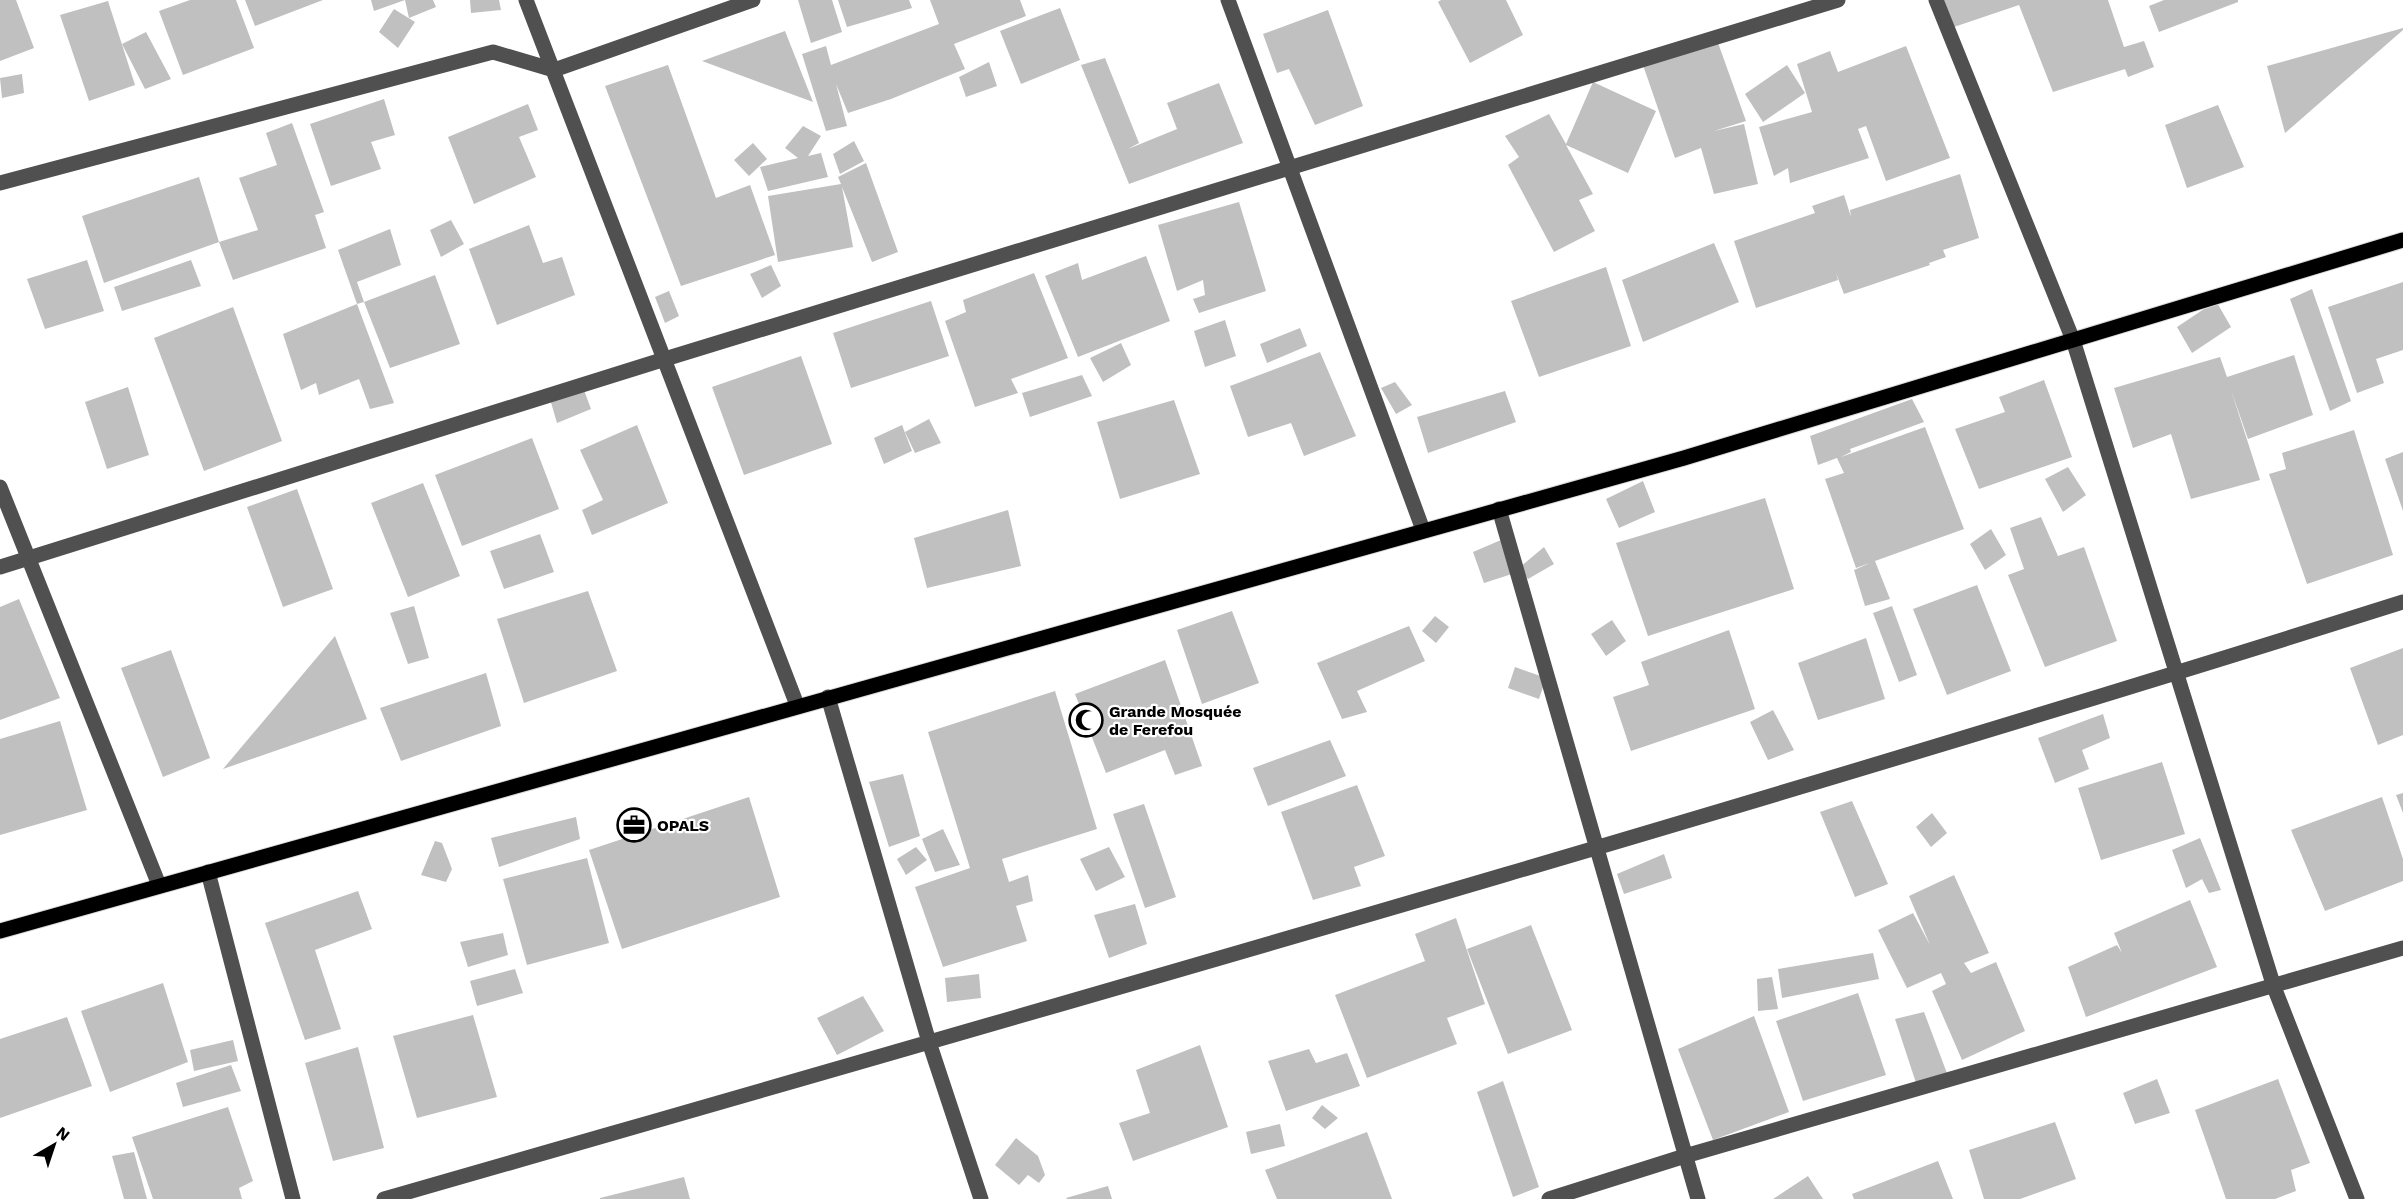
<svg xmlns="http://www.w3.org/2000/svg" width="2403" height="1199" viewBox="0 0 2403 1199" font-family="'Work Sans',sans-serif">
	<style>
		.building { fill: #c0c0c0 }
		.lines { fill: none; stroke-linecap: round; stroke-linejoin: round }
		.major-casing { stroke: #dbdbdb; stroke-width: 17 }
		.minor { stroke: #505050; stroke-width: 15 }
		.major { stroke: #000; stroke-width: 15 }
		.labels { text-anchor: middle; stroke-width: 4.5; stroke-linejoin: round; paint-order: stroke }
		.poi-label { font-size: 16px; font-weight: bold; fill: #000; stroke: #fff; text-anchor: start }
	</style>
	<rect width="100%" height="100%" fill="#fff"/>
	<path class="building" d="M0 0H16L34 48 0 61Z
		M190 0H236L254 48 183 75 159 11Z
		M245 0H323L255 26Z
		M371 0H405L374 11Z
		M405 0H433L436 7 409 18Z
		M470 0H499L501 10 471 13Z
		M798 0H832L842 32 811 43Z
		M838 0H909L912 8 847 27Z
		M930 0H1020L1026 16 954 44 965 69 891 99 848 113 836 84 847 126 826 131 802 54 826 46 831 65 939 24Z
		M1441 0H1506L1523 35 1470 63 1438 2Z
		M1943 0H2108L2124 47 2144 41 2154 67 2128 77 2125 69 2053 92 2019 5 1951 28Z
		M2164 0H2238V2L2159 32 2149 6Z
		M108 1 135 85 89 101 60 15Z
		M1060 8 1080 60 1021 84 1000 31Z
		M394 9 415 22 398 48 379 32Z
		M1328 10 1363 106 1315 125 1289 69 1277 73 1263 34Z
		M2403 28V30L2285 133 2267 66Z
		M785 31 813 102 702 61Z
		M146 32 171 79 145 89 122 44Z
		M1717 40 1746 121 1714 131 1744 124 1758 184 1714 194 1701 148 1675 158 1643 65Z
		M1906 46 1950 158 1886 181 1866 126 1858 129 1869 158 1790 183 1788 168 1774 176 1759 127 1812 112 1797 64 1830 51 1838 72Z
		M1105 58 1139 143 1128 149 1177 129 1167 103 1219 83 1243 143 1129 184 1081 65Z
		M989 62 997 86 966 97 959 77Z
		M668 65 716 198 750 185 775 255 681 286 605 86Z
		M1787 65 1805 93 1763 122 1745 94Z
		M22 74 24 93 2 98 0 78Z
		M1593 82 1656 111 1628 173 1566 145 1593 194 1579 200 1595 231 1554 252 1508 165 1519 157 1505 136 1549 114 1566 144Z
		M384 99 395 135 371 142 381 169 331 186 310 124Z
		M528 104 538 130 519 137 536 177 474 204 448 137Z
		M2218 105 2244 167 2187 188 2165 125Z
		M292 123 324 212 315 215 326 248 233 280 219 242 258 230 239 178 277 165 266 133Z
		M803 126 821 136 808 156 821 153 828 177 768 191 760 167 798 158 785 148Z
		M854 141 864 161 840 174 833 154Z
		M753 143 767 159 749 176 734 160Z
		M866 163 898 252 872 262 842 187 853 247 778 262 768 196 841 184 838 177Z
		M1960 174 1979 238 1943 250 1946 257 1929 263 1930 265 1844 294 1836 273 1838 280 1756 308 1734 241 1815 213 1812 206 1844 195 1851 217 1850 210Z
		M199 177 219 242 104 283 82 216Z
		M1239 202 1266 291 1199 313 1193 299 1205 295 1203 280 1177 291 1158 225Z
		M451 220 464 244 441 257 430 230Z
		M529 225 543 263 562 257 575 295 497 325 469 249Z
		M390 229 401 265 357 282 364 302 357 304 338 250Z
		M1714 243 1739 302 1643 342 1622 280Z
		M1146 256 1170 321 1078 357 1045 276 1078 263 1082 280Z
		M87 260 104 311 45 329 27 279Z
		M191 260 201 286 122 311 114 287Z
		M771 265 781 286 762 298 750 274Z
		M1606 267 1631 346 1539 377 1511 301Z
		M1034 273 1068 358 1011 379 1018 393 975 407 945 321 966 312 963 300Z
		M435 275 460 344 390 368 364 302Z
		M2403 282V350L2376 359 2384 383 2357 393 2328 307Z
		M2312 289 2351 401 2330 411 2290 299Z
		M669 291 679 316 665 323 655 297Z
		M931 301 949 356 851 388 833 333Z
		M2216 301 2231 327 2192 353 2177 327Z
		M357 304 394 403 370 409 359 379 319 395 316 383 301 390 283 334Z
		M233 307 282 441 204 471 154 338Z
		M1225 320 1236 356 1205 367 1194 331Z
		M1300 328 1307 346 1267 363 1260 344Z
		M1121 343 1131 365 1103 382 1090 358Z
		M1320 352 1356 436 1304 456 1291 423 1248 437 1230 386Z
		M2294 355 2313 415 2248 439 2231 390 2260 480 2191 499 2171 434 2133 448 2114 388 2220 357 2227 377Z
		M801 356 832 444 744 475 712 387Z
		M1082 375 1092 396 1030 417 1022 393Z
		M2044 380 2072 457 1979 489 1955 429 2005 412 1999 397Z
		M1395 382 1412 405 1396 414 1381 388Z
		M128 387 149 455 107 469 85 402Z
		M584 390 591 409 557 423 550 399Z
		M1505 391 1516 422 1428 453 1417 417Z
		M1912 399 1924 422 1850 449 1851 452 1841 457 1925 427 1964 529 1875 561 1890 599 1865 606 1854 570 1870 563 1856 568 1825 479 1844 473 1837 458 1818 465 1810 436Z
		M1174 400 1200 474 1120 499 1097 422Z
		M929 419 941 443 915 453 905 432Z
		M637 425 668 503 592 535 582 510 603 500 580 450Z
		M902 425 912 451 884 464 874 438Z
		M2354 430 2393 555 2307 584 2269 474 2286 469 2282 453Z
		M532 438 559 509 462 546 435 475Z
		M2403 452V511L2385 459Z
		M2068 467 2086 495 2063 512 2045 479Z
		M1643 481 1655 512 1619 528 1606 499Z
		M423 483 460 576 408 597 371 503Z
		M297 489 333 589 283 607 247 507Z
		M1765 498 1794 589 1648 636 1616 543Z
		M1008 510 1021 566 927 588 914 538Z
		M2041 517 2058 556 2084 547 2117 641 2045 667 2008 575 2024 569 2010 528Z
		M1991 529 2006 555 1985 570 1970 544Z
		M540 534 554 572 504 589 490 551Z
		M1501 540 1515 573 1484 583 1473 552Z
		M1544 547 1554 564 1528 579 1519 568Z
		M1977 585 2011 671 1947 695 1913 609Z
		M588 591 617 671 524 703 497 619Z
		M19 599 60 698 0 720V607Z
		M414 606 429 658 408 664 390 613Z
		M1892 606 1917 675 1899 682 1873 613Z
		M1232 611 1259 683 1202 704 1177 630Z
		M1435 616 1449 627 1436 643 1422 631Z
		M1612 620 1626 641 1606 656 1591 634Z
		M1409 626 1425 661 1357 691 1367 712 1342 719 1317 663Z
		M1729 630 1755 709 1631 751 1613 697 1649 685 1641 662Z
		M335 636 367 719 223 769Z
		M1866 638 1885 699 1818 720 1798 663Z
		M2403 648V735L2378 745 2350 668Z
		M171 650 210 758 163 777 121 668Z
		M1165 660 1202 766 1175 775 1165 750 1106 773 1075 694Z
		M1515 667 1546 678 1539 699 1508 688Z
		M486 673 501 726 401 761 380 708Z
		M1055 691 1097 829 1002 859 1009 882 1028 875 1033 901 1016 906 1027 941 943 967 915 887 970 868 928 732Z
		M1773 710 1794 750 1768 760 1750 722Z
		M2103 714 2110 738 2082 750 2089 769 2055 783 2038 738Z
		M60 721 87 810 0 835V739Z
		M1330 740 1346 776 1268 806 1253 768Z
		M2162 762 2185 834 2101 860 2078 788Z
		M903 774 920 836 889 847 869 782Z
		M1357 785 1385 856 1354 867 1361 886 1313 900 1281 812Z
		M2403 793V813L2396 795Z
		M749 797 780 897 622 949 589 850Z
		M2382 797 2403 859V881L2325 911 2291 830Z
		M1852 801 1888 884 1855 897 1820 812Z
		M1144 804 1176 897 1145 908 1113 814Z
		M1932 813 1947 833 1931 847 1916 827Z
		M576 817 580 839 499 867 491 838Z
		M943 829 960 865 935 872 922 839Z
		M2200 838 2221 890 2209 893 2202 879 2186 888 2172 850Z
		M435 841 442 843 452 869 446 882 421 875Z
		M916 847 927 860 906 875 897 859Z
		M1109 847 1125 877 1096 891 1080 859Z
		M1664 854 1672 878 1624 894 1617 874Z
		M587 858 609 943 527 965 503 879Z
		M1954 875 1989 953 1964 963 1971 973 1996 962 2025 1031 1962 1060 1932 991 1946 984 1941 973 1907 988 1878 930 1913 913 1930 945 1909 896Z
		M358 891 372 929 315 950 341 1029 305 1040 265 923Z
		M2190 900 2217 967 2086 1017 2068 967 2117 945 2122 953 2114 933Z
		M1135 904 1147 944 1109 958 1094 915Z
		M1456 918 1485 1004 1447 1018 1457 1044 1367 1078 1335 995 1425 961 1415 934Z
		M1531 925 1572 1030 1508 1054 1467 949Z
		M503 933 508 955 468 967 460 942Z
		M1873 953 1879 979 1782 998 1778 969Z
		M515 969 523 993 477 1006 470 981Z
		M979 974 981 998 947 1002 945 978Z
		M1772 977 1778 1009 1758 1011 1757 979Z
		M163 983 188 1062 110 1092 81 1011Z
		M1858 993 1886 1075 1803 1101 1776 1021Z
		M863 996 884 1031 837 1055 817 1018Z
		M1924 1012 1948 1076 1917 1086 1895 1019Z
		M473 1015 497 1097 417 1118 393 1036Z
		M1754 1016 1789 1112 1713 1140 1678 1049Z
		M67 1017 92 1086 0 1118V1039Z
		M233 1040 238 1061 194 1071 190 1050Z
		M1200 1045 1228 1127 1133 1161 1119 1123 1150 1113 1136 1070Z
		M358 1047 384 1148 333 1161 305 1063Z
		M1309 1049 1316 1063 1347 1053 1360 1086 1286 1111 1268 1061Z
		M231 1065 241 1091 183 1107 176 1083Z
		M2157 1079 2170 1113 2135 1124 2123 1093Z
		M2278 1079 2310 1163 2291 1170 2296 1191 2275 1199H2226L2195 1110Z
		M1503 1081 1539 1187 1513 1197 1477 1092Z
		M1322 1105 1338 1118 1325 1129 1312 1118Z
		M228 1107 253 1181 239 1188 242 1199H153L132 1137Z
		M2055 1122 2076 1179 2020 1199H1984L1969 1150Z
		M1280 1124 1285 1146 1251 1154 1246 1132Z
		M1367 1132 1392 1199H1277L1265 1170Z
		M1016 1138 1038 1156 1045 1175 1039 1183 1028 1175 1019 1185 995 1165Z
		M134 1152 147 1199H124L112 1156Z
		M1938 1161 1953 1199H1854L1852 1194Z
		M1808 1176 1823 1199H1773Z
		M684 1177 690 1199H600V1198Z
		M1108 1186 1112 1199H1067L1066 1198Z"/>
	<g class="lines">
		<defs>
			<path id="major" d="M0 931 1684 458 2403 240"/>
		</defs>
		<use href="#major" class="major-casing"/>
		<path class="minor" d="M526 0 797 705
			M1228 0 1423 530
			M1936 0 2073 340 2274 987 2357 1199
			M0 183 493 52 554 70 753 0
			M0 487 159 885
			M1499 509 1698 1199
			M0 567 665 359 1838 0
			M828 697 929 1042 981 1199
			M208 872 293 1199
			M384 1199C1058 1005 1734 813 2403 602
			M1549 1199 1685 1156 2403 948"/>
		<use href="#major" class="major"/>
	</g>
	<defs>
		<symbol id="mosque-ring" viewBox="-11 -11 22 22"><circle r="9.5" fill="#fff" stroke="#000" stroke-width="1.5"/><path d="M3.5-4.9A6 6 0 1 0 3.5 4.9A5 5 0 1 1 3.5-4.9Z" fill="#000"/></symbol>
		<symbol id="office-ring" viewBox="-11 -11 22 22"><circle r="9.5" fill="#fff" stroke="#000" stroke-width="1.5"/><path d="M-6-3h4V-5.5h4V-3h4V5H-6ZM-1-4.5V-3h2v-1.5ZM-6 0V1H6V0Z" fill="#000"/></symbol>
	</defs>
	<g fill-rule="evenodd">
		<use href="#mosque-ring" x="1067" y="701" width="38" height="38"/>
		<use href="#office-ring" x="615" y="806" width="38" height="38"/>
	</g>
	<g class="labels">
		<g class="poi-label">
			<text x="1109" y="717">Grande Mosquée<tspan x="1109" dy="18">de Ferefou</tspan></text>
			<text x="657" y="831">OPALS</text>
		</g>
	</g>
	<g transform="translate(54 1145) rotate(39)" stroke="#ffffff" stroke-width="4.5" paint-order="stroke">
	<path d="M0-4.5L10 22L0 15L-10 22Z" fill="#000000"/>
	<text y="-9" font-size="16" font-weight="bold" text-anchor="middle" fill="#000000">N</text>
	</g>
</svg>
